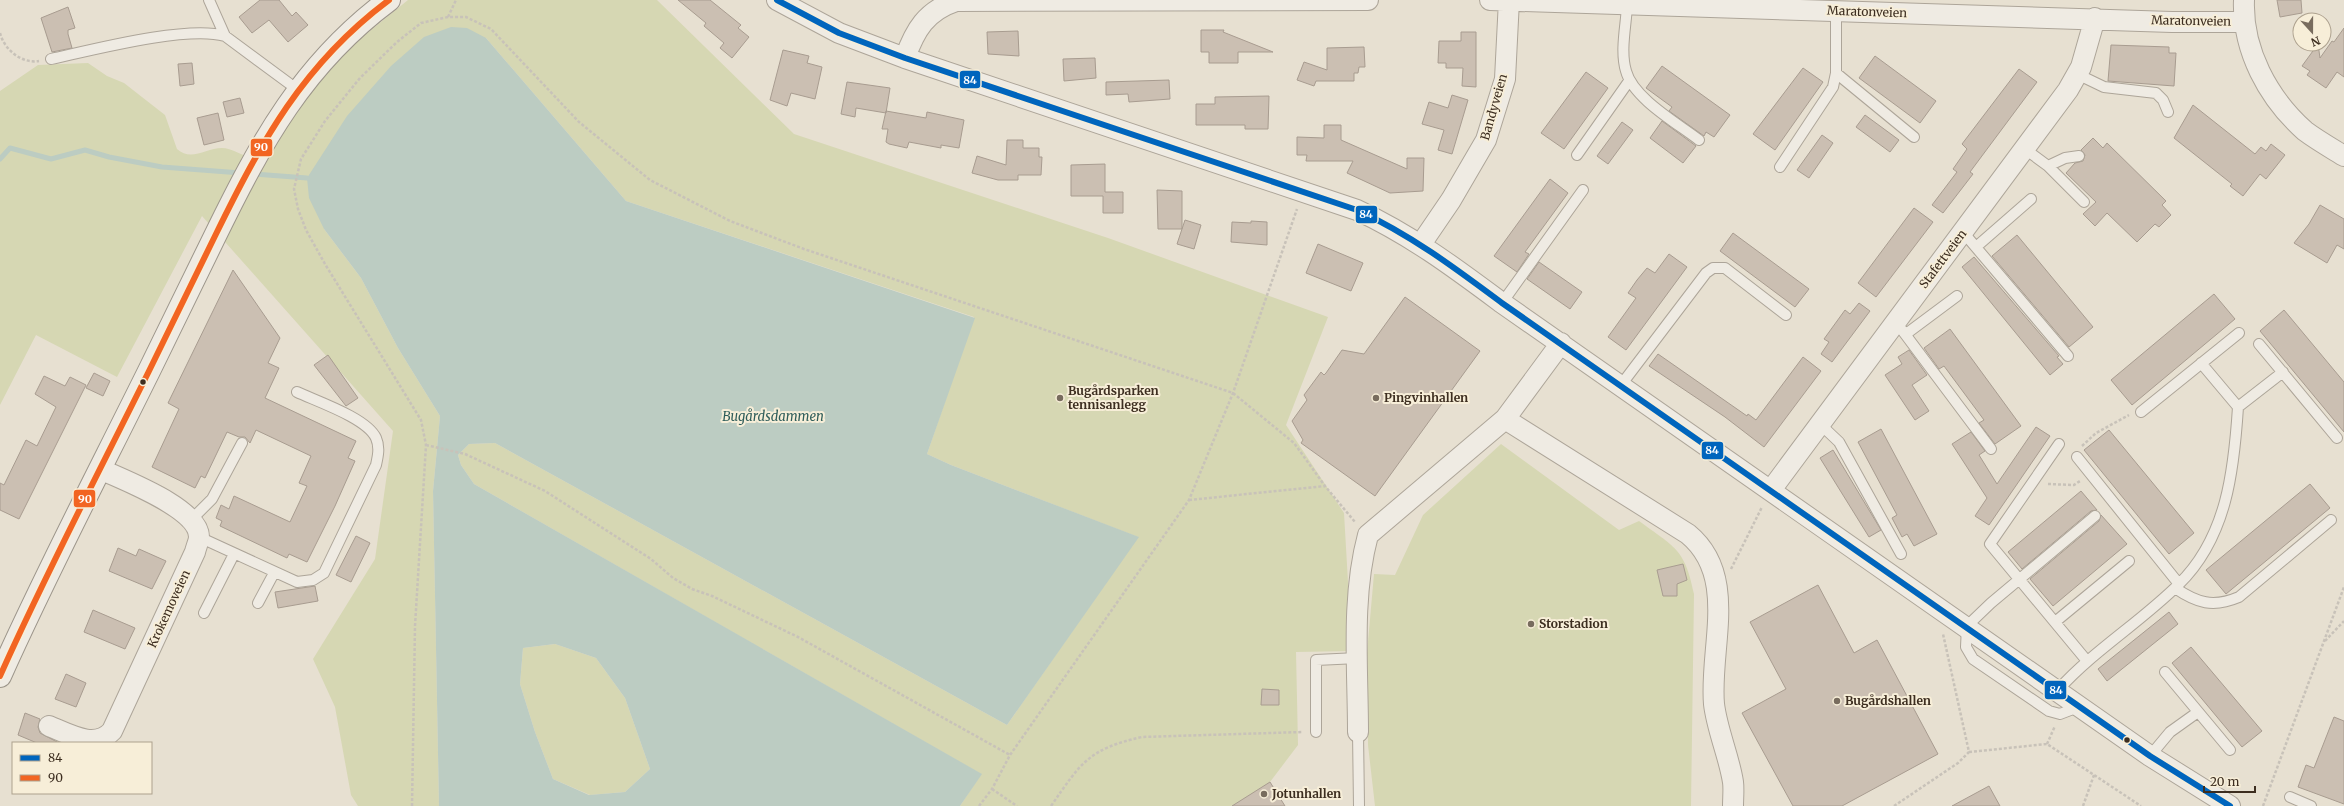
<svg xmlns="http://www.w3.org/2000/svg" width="2344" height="806" viewBox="0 0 2344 806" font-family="Merriweather,serif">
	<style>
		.green { fill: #d6d7b3 }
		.water { fill: #bcccc2; fill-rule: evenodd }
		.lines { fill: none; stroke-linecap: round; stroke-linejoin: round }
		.stream { stroke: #bcccc2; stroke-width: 5 }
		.building { fill: #cbbfb2; stroke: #a89c90 }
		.service-casing { stroke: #ada599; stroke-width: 12 }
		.minor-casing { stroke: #ada599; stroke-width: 22 }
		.secondary-casing { stroke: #9c958a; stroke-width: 24 }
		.path { stroke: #c8c2b9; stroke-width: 2.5; stroke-dasharray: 3 2; stroke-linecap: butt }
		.service { stroke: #efebe3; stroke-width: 10 }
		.minor { stroke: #efebe3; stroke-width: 20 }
		.secondary { stroke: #efebe3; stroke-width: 22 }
		.bus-1-casing { stroke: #f7eed8; stroke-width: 9 }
		.bus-2-casing { stroke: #f7eed8; stroke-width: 9 }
		.bus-1 { stroke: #0065bd; stroke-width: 6 }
		.bus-2 { stroke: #f26522; stroke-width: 6 }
		.bus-dot { fill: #3d2e20; stroke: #f7eed8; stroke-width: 1.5 }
		.poi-dot { fill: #786c5e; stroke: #f7eed8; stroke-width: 1.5 }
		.labels { text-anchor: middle; stroke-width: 4; stroke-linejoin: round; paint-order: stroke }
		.street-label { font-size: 12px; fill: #3d2e20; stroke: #f7eed8 }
		.poi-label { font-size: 12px; font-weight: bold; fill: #3d2e20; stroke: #f7eed8; text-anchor: start }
		.water-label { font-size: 13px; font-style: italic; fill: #2f5d5a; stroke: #f7eed8 }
		.line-badge { stroke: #f7eed8; stroke-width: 1.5 }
		.badge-label { font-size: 11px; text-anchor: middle; font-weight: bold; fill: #fff }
	</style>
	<rect width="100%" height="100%" fill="#e7e0d1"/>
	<path class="green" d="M408 0H657L794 134 1108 238 1328 317 1286 425 1344 513 1352 651 1296 652 1298 745 1270 782 1285 806H960L981 774 474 484 461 465 458 455 469 444 495 443 1007 725 1138 537 951 465 927 454 974 317 626 201 486 38 324 229 361 278 398 348 440 416 433 491 439 806H358L351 795 335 707 313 659 375 559 393 431 202 216 117 377 36 335 0 405V91L38 65 88 63 107 76 124 83 165 115 177 149C191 162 206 148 222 148 232 148 252 160 262 164L311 89 344 52Z
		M1501 444 1619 530 1639 521C1674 547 1685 548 1694 594L1691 806H1375L1368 745 1367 653 1374 574 1395 575 1423 515Z
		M555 644 596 658 625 698 650 769 625 792 590 795 553 779 535 732 520 684 523 648Z"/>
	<path class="water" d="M451 27 467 28 486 38 626 201 975 318 927 454 951 465 1139 537 1007 725 495 443 469 444 458 455 461 465 474 484 982 774 960 806H439L433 491 440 416 398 348 361 278 324 229 309 198 307 178 347 116 391 66 424 37ZM555 644 596 658 625 698 650 769 625 792 589 795 553 779 535 732 520 684 523 648Z"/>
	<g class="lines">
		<path class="stream" d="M0 159 10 148 51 159 85 150 109 157 162 167 241 173
			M253 174 307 178"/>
	</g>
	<path class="building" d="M260 0H279L292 16 296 12 308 25 288 42 269 20 252 33 239 17Z
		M678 0H710L741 25 738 28 749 37 732 58 720 48 724 43 704 26 706 23Z
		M2277 0H2301L2302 13 2280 17Z
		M68 7 75 28 68 30V34L72 48 52 52 41 18Z
		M2344 28V77L2337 72 2326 88 2307 75 2310 71 2302 66 2318 44 2320 58 2332 41 2334 42Z
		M1201 30H1224L1223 32 1273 52H1238V63H1209V52H1201Z
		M1018 31 1019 56 988 54 987 32Z
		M1461 32H1476V87L1462 86 1463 68H1446V63H1438L1439 41H1461Z
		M2111 45 2169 47V53H2176L2174 86 2108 81Z
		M1364 47 1365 67H1359L1358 73H1354V81H1316L1314 86 1297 80 1304 62 1327 70V48Z
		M783 50 809 56 807 63 822 67 815 99 791 93 787 106 770 100Z
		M1875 56 1936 101 1920 123 1859 78Z
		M1095 58 1096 78 1064 81 1063 59Z
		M192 63 194 84 180 86 178 64Z
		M1662 66 1730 115 1714 137 1706 132 1704 136 1669 111 1672 107 1646 88Z
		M1803 68 1823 82 1775 150 1753 134Z
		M2019 69 2037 82 1970 172 1973 174 1943 213 1932 205 1957 172 1953 169 1967 149 1962 144Z
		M1586 72 1608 88 1564 149 1541 133Z
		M1169 80 1170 99 1129 102 1128 94 1106 95V82Z
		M847 82 890 88 886 113 856 108 855 117 841 114Z
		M1452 95 1468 100 1452 154 1438 150 1444 130 1422 124 1429 102 1448 108Z
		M1269 96 1268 129H1245V125H1196V104H1215V97Z
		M240 98 244 113 227 117 223 102Z
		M2193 105 2255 154 2261 147 2266 151 2271 144 2285 155 2266 179 2260 174 2243 196 2230 186 2232 184 2174 138Z
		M886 111 926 118 927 112 964 120 959 148 941 145V148L909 142 907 148 889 144 886 142 888 129H882Z
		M218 113 224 140 204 145 197 118Z
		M1865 115 1899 140 1890 152 1856 127Z
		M1662 121 1696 146 1683 163 1650 138Z
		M1622 122 1633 130 1608 164 1597 156Z
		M1324 125H1341V140L1407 169V158H1424L1423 191 1390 193 1347 173 1353 161H1306L1307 155H1297V137L1324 138Z
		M1822 135 1833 143 1809 178 1797 170Z
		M2093 138 2103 148 2107 143 2166 201 2162 205 2171 215 2159 227 2155 224 2137 242 2107 213 2095 226 2083 214 2096 202 2066 173 2075 163 2083 161 2085 155 2081 150Z
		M1007 140H1023V148H1039V157H1042L1041 175H1018V180H998L972 173 977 156 1006 165Z
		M1105 164V192H1123V213H1103V196H1071V165Z
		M1550 179 1568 193 1525 252 1529 254 1517 272 1494 256Z
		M1157 190 1182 191V229H1158Z
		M2320 205 2344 219V249L2337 245 2327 263 2294 243 2309 224Z
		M1914 208 1933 222 1876 297 1858 283Z
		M1185 220 1201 225 1194 249 1177 244Z
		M1251 221 1267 222V245L1231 242 1232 222 1251 223Z
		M1733 233 1809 289 1795 307 1720 251Z
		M2017 235 2093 327 2069 347 1992 256Z
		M1318 244 1363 263 1351 291 1306 273Z
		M1669 254 1687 267 1626 350 1608 337 1636 298 1628 293 1637 280 1647 268 1655 273Z
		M1974 257 2059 356 2057 357 2063 364 2050 375 1962 267Z
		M1539 262 1582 292 1570 309 1527 279Z
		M233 270 280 338 268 363 279 368 265 398 356 441 348 458 355 461 335 506 307 562 289 554 287 558 220 526 222 521 216 518 221 505 229 509 234 496 290 522 307 486 299 483 311 456 256 430 250 443 245 437H239L227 432 205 478 201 476 195 488 152 467 179 409 168 403Z
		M2214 294 2235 319 2132 405 2111 380Z
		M1405 297 1480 351 1375 496 1301 443 1303 440 1292 421 1307 400 1304 395 1321 372 1324 375 1326 373 1342 350 1364 354Z
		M1859 303 1870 311 1832 362 1821 354 1829 342 1824 339 1845 310 1850 314Z
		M2284 310 2344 382V432L2260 331Z
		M1950 329 2021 426 1995 444 1979 423 1984 420 1944 366 1939 369 1924 348Z
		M1909 350 1927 375 1912 385 1929 411 1915 420 1885 375 1902 364 1898 357Z
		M1658 354 1747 416 1748 414 1756 420 1803 357 1821 371 1764 447 1725 417 1649 366Z
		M328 355 358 398 346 406 314 365Z
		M94 373 110 381 103 396 86 388Z
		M44 376 65 386 70 377 86 385 19 519 0 510V483L4 485 26 440 37 446 56 407 35 394Z
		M2036 427 2050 436 1989 525 1975 516 1987 498 1952 444 1971 432 1985 451 1979 455 1997 484Z
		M1881 429 1937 534 1914 546 1907 534 1902 537 1892 518 1897 515 1858 442Z
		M2109 430 2194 533 2169 554 2084 450Z
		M1833 450 1881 530 1869 537 1820 458Z
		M2310 484 2330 508 2226 594 2206 570Z
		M2081 491 2097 510 2091 511 2022 569 2008 552Z
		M2101 515 2127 544 2053 606 2030 579 2099 521Z
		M356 536 370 543 351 582 336 575Z
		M118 548 136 556 139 549 166 561 152 589 109 571Z
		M1683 564 1687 580 1677 584V596H1663L1657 570Z
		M1818 585 1854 653 1877 640 1938 754 1842 806H1793L1742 713 1786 689 1750 622Z
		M315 586 318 601 278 608 275 592Z
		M93 610 135 628 125 649 84 632Z
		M2169 612 2178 624 2107 681 2098 669Z
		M2191 647 2262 731 2242 747 2172 663Z
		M66 674 86 683 76 707 55 699Z
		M1262 689 1279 690V705H1261Z
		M25 713 40 719 38 727 40 733 59 743H37L18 735Z
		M2334 717 2344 721V804L2298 787 2306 765 2314 768Z
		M1270 782 1285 806H1232Z
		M1989 786 2000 806H1952Z"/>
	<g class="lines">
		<defs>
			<path id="service" d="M209 0 225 36
				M1629 2 1627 6C1626 26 1620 51 1626 71 1633 98 1677 123 1699 140
				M51 59C92 50 187 25 225 36L298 90
				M1836 73 1914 137
				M2077 74 2104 87 2156 93 2163 100 2168 112
				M2025 149 2048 166 2084 202
				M1577 155 1629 81
				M2048 166 2065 158 2079 156
				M1780 167 1833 87 1836 73V11
				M1963 232 2068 356
				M1976 247 2031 199
				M1502 303 1583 190
				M1896 322 1991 449
				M1906 334 1957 296
				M2259 344 2337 438
				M1621 385 1706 273 1713 268H1725L1786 315
				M2238 407 2283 372
				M2141 412 2239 333
				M1820 424 1839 442 1901 554
				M2059 444 1990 544 2087 661
				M2077 457 2179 584
				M192 519 212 499 242 443
				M199 537 297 582 313 580 324 573 376 465C378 456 380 447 376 438 367 418 316 401 297 392
				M2175 588C2197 603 2213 608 2239 597L2331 520
				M258 603 274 573
				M204 613 234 554
				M2055 622 2129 561
				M2165 672 2230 750
				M2058 690C2094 650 2141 622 2179 584 2227 537 2234 470 2238 407L2201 363
				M2081 706 2060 714 2049 711 1973 659 1966 647 1967 626 1991 603 2095 516
				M1316 732V660L1358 658
				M1358 732 1359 806
				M2150 756 2170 732 2198 712
				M2290 797 2311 806"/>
			<path id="minor" d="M777 0 839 33 905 58 1357 210C1411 235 1455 268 1502 303L2150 756 2230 806
				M1490 0 2172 22H2243
				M2244 0C2242 50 2268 98 2305 131 2317 140 2331 148 2344 156
				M905 58C915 30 926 11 956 1L1368 0
				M1421 244 1451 200 1486 140 1505 79 1509 0
				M1505 419 1688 534C1739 576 1709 648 1714 704 1717 730 1729 756 1733 782 1734 789 1733 798 1733 806
				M1771 490 2068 90 2081 67 2095 18
				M49 726C69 734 95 750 112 731L195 552C196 547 199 541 199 537 199 508 123 480 100 469
				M1358 732C1358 668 1351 598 1368 535L1505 419 1561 343"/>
			<path id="secondary" d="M0 676C46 573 99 472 149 371 171 326 193 281 215 236 261 142 303 64 389 0"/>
		</defs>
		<use href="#service" class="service-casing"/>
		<use href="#minor" class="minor-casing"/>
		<use href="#secondary" class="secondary-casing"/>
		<path class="path" d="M448 17 456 0
			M0 33C4 49 21 64 39 61
			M426 445 465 454 545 491 651 559 673 578 692 589 712 596 798 637 1010 755
			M2082 446 2096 433 2129 415
			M2048 484 2074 485 2080 481
			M1189 500 1325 486
			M1731 569 1762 507
			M2325 641 2344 621
			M2047 744 2055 726
			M1969 752 2047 744 2141 806
			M992 789 1017 806
			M412 806 415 626 426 445 421 420 325 264 306 230 298 209 294 189 301 159 325 121 360 78 397 42 421 23 448 17H466L491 29 579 122 650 180 730 221 804 249 1233 393 1294 443 1325 486 1355 522
			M979 806 992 789 1010 755 1189 500 1233 393 1297 209
			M1051 806C1081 763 1088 749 1142 737L1303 732
			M1894 806 1958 763 1969 752 1943 634
			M2083 806 2094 775
			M2263 806 2344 587"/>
		<use href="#service" class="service"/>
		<use href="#minor" class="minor"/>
		<use href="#secondary" class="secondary"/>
		<defs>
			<path id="bus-1" d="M777 0 839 33 905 58 1357 210C1411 235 1455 268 1502 303L2150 756 2230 806"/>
			<path id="bus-2" d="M0 676C46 573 99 472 149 371 171 326 193 281 215 236 261 142 303 64 389 0"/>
		</defs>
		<use href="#bus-1" class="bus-1-casing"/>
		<use href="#bus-2" class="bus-2-casing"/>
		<use href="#bus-1" class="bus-1"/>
		<use href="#bus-2" class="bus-2"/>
	</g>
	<g class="bus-dot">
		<circle cx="143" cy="382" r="3.5"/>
		<circle cx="2127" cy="740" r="3.5"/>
	</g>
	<g class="poi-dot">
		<circle cx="1060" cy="398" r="4"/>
		<circle cx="1376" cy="398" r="4"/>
		<circle cx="1531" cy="624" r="4"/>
		<circle cx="1837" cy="701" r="4"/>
		<circle cx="1264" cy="794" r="4"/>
	</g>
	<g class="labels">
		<g class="street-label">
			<text transform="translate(1867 12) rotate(2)" y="4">Maratonveien</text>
			<text transform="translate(2191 21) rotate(1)" y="4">Maratonveien</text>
			<text transform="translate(1494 107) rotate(-74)" y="4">Bandyveien</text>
			<text transform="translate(1943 259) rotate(-53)" y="4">Stafettveien</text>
			<text transform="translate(169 609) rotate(-65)" y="4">Krokemoveien</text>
		</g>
		<g class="poi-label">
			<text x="1068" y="395">Bugårdsparken<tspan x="1068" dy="14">tennisanlegg</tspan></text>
			<text x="1384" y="402">Pingvinhallen</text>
			<text x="1539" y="628">Storstadion</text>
			<text x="1845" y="705">Bugårdshallen</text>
			<text x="1272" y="798">Jotunhallen</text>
		</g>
		<g class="water-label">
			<text x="773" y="421">Bugårdsdammen</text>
		</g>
	</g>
	<g class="line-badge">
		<rect x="959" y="70" width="22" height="19" rx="4" fill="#0065bd"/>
		<rect x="250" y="138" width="23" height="19" rx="4" fill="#f26522"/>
		<rect x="1355" y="205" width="23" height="19" rx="4" fill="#0065bd"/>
		<rect x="1701" y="441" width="23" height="19" rx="4" fill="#0065bd"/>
		<rect x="73" y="489" width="23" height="19" rx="4" fill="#f26522"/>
		<rect x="2044" y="680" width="23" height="20" rx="4" fill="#0065bd"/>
	</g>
	<g class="badge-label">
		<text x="970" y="84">84</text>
		<text x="261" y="151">90</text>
		<text x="1366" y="218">84</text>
		<text x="1712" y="454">84</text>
		<text x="85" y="503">90</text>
		<text x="2056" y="694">84</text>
	</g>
	<rect x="12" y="742" width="140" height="52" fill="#f7eed8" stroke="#ada18e"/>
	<rect x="20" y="755" width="20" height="6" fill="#0065bd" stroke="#ada18e"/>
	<text x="48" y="762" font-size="12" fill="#3d2e20">84</text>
	<rect x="20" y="775" width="20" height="6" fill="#f26522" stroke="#ada18e"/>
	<text x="48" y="782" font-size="12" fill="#3d2e20">90</text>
	<g transform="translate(2312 32) rotate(159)"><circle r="19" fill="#f7eed8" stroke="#ada18e"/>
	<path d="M0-3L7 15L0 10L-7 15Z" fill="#786c5e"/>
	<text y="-6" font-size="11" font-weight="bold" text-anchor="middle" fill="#3d2e20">N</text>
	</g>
	<path d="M2204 786v6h51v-6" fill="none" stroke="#3d2e20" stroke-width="2"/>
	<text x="2210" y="786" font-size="12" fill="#3d2e20" stroke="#f7eed8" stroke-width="3" paint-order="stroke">20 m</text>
</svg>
